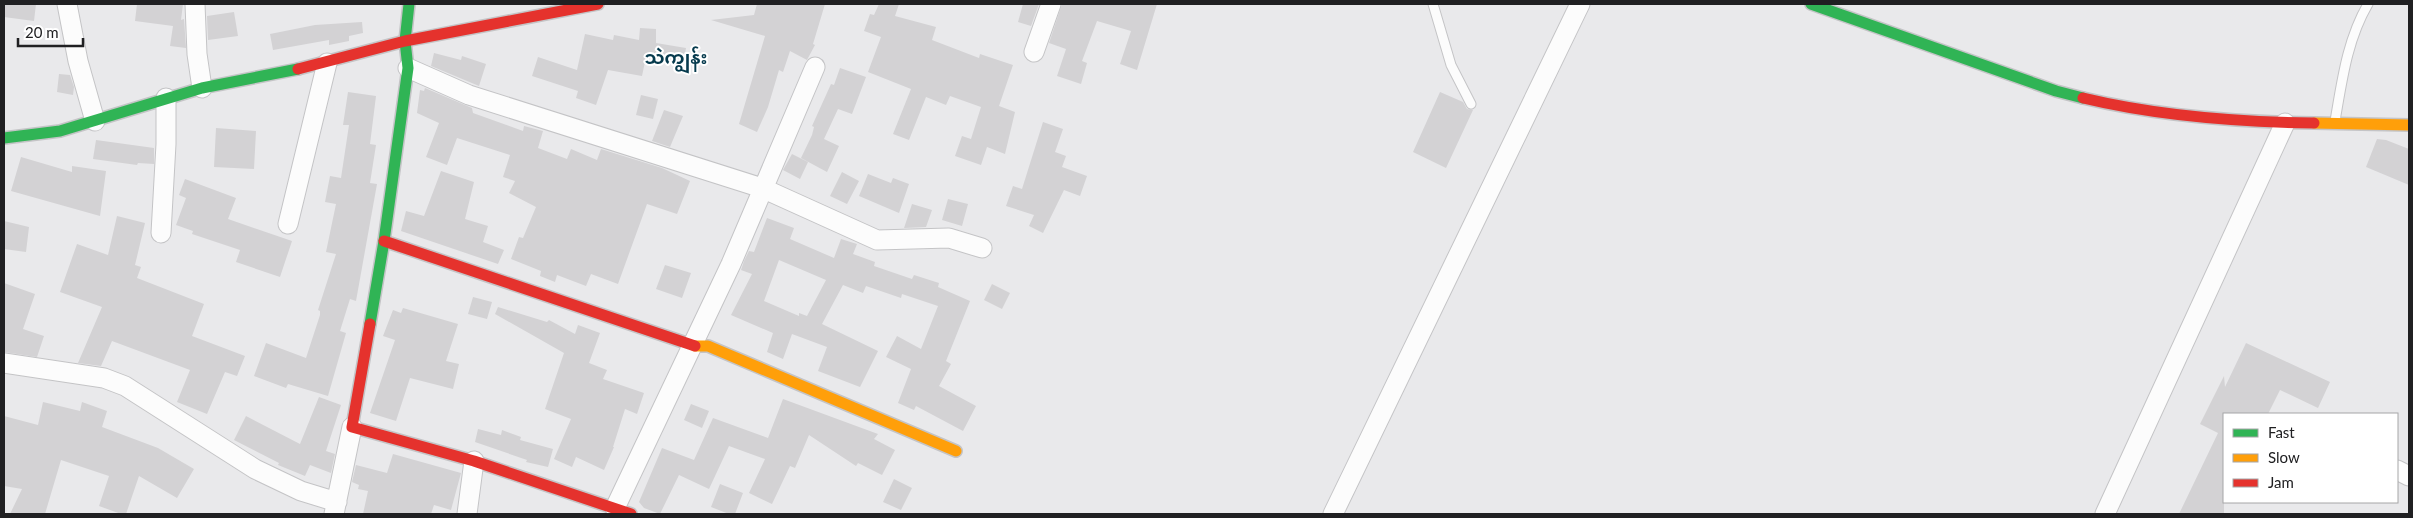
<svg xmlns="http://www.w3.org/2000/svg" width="2413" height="518" viewBox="0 0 2413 518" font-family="Lato,'Noto Sans Myanmar',sans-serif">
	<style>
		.building { fill: #d3d2d4; fill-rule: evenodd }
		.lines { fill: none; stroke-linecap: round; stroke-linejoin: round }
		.lane-casing { stroke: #c4c4c6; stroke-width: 11 }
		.street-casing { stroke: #c4c4c6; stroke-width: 21 }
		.fast-casing { stroke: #c4c4c6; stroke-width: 14 }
		.slow-casing { stroke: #c4c4c6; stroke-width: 14 }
		.jam-casing { stroke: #c4c4c6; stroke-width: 14 }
		.lane { stroke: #fcfcfc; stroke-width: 9 }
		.street { stroke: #fcfcfc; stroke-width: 19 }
		.fast { stroke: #30b455; stroke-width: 11 }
		.slow { stroke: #ff9f0a; stroke-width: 11 }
		.jam { stroke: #e5322d; stroke-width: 11 }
		.labels { text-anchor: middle; stroke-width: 4; stroke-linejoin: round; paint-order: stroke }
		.quarter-label { font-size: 18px; font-weight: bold; fill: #063a4d; stroke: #fff }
	</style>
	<rect width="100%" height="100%" fill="#e9e9eb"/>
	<path class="building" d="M4 4H36L34 21 4 17Z
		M137 4H183L181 20 184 19 186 48 170 46 173 26 135 21Z
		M757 4H825L813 44 815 45 808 58 807 60 790 51 783 72 779 70 768 107 757 132 739 124 765 36 711 20 754 15Z
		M879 4H899L895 16 936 27 932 40 979 58 980 54 1013 65 999 106 1015 112 1005 154 987 147 981 165 955 156 962 136 971 139 981 107 950 96 946 105 926 97 909 140 893 134 911 89 868 72 881 37 864 31 870 14 874 15Z
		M1023 4H1039L1031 26 1018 22Z
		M1062 4H1157L1137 70 1120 64 1131 31 1097 21 1082 61 1087 63 1081 84 1057 76 1066 49 1049 43Z
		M234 12 238 36 208 40 207 16Z
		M362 22 363 33 349 36V41L329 45V40L273 50 270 34 315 25Z
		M640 28 656 29V43L686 48 684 59 646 57 642 76 608 70 596 105 576 98 578 91 532 76 538 57 577 70 585 34 613 40 614 35 639 40Z
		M434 53 461 60 462 56 486 64 479 86 431 66Z
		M840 68 866 77 852 114 838 109 824 139 839 146 827 172 801 158 812 135 814 127 812 126 831 84 834 85Z
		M59 74 70 75 74 87 73 95 57 92Z
		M425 88 472 108 473 113 523 131 524 126 543 131 538 148 567 159 571 149 597 160 601 149 662 168 690 181 677 214 647 204 618 284 591 274 586 286 557 275 555 282 540 276 541 271 511 259 519 237 523 238 536 207 509 193 515 181 503 177 510 155 457 138 447 165 426 157 439 123 417 113 420 90 424 91Z
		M348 92 376 96 370 144 376 145 370 183 377 184 356 301 350 299 340 331 346 333 328 396 288 384 286 388 254 376 266 343 306 358 320 315V311L318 310 336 254 326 252 336 204 325 202 330 176 341 178 349 125H343Z
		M1440 92 1463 102 1467 109 1473 110 1446 168 1413 152Z
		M641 95 658 99 653 119 636 115Z
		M664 110 683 116 670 147 652 141Z
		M1043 122 1063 129 1055 152 1066 156 1062 167 1087 176 1080 196 1064 190 1043 233 1029 226 1034 215 1006 206 1013 186 1022 189Z
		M216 128 256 131 254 169 214 167Z
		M2377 139 2386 140 2409 149V185L2366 167Z
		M96 140 154 148V164L138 163 137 165 93 159Z
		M792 154 808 162 800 179 783 170Z
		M21 157 72 172V166L106 171 100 216 11 191Z
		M441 171 474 182 465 219 488 226 483 242 504 250 498 264 401 231 406 211 424 216Z
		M842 172 859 181 847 204 830 196Z
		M868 174 891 183 893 178 909 184 899 213 859 196Z
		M185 179 236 198 228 219 292 241 280 277 236 262 240 250 192 234 193 231 176 225 186 198 179 195Z
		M948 199 968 204 962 226 942 220Z
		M912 204 932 210 926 227 904 228Z
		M117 216 145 223 135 265 141 267 137 278 204 304 192 336 245 356 237 376 225 372 207 414 177 402 190 370 112 341 101 366 78 363 102 307 60 292 77 244 108 255Z
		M767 218 794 228 790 239 834 258 841 239 857 244 853 254 875 262 874 266 912 279 914 275 939 283 938 287 970 301 946 361 951 364 939 386 976 406 963 431 916 406 914 410 898 403 911 369 886 357 897 336 921 349 938 306 902 294 901 298 866 286 863 293 843 285 822 324 878 351 860 387 818 371 827 347 792 334 783 359 767 352 773 333 731 315 752 274 741 270 744 261 749 251 754 252ZM779 260 826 280 807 316 799 313V316L764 301Z
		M4 221 29 227 26 252 4 249Z
		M665 265 691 273 682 298 656 289Z
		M4 283 35 294 23 329 44 336 37 357 4 352Z
		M992 284 1010 293 1002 309 984 300Z
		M473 297 492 302 487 319 468 314Z
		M498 307 547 322 549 320 575 334 578 325 600 333 589 363 607 370 603 379 644 393 637 414 625 409 613 447H614L604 470 576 457 572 467 554 459 571 419 545 409 564 353 495 314Z
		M403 308 458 324 446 361 459 364 453 389 410 378 396 421 370 413 395 340 383 336 393 310 401 313Z
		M2246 343 2330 382 2318 408 2280 390 2268 414H2224V514H2179L2218 433 2200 424 2224 376 2225 387Z
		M319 397 341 405 326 451 335 454 331 473 310 465 305 476 278 465 279 463 234 440 246 416 300 444Z
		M783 399 878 434 874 439 895 450 882 475 858 463 856 466 809 435 795 468 790 466 772 504 749 493 765 459 729 446 709 489 679 475 660 514 644 508 639 502 662 448 694 460 713 418 768 438Z
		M43 402 80 411 82 402 107 411 102 427 158 448 194 469 177 498 139 476 126 514H121L99 506 109 476 61 460 45 514H10L22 489 4 486V416L38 425Z
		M691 404 709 411 702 428 684 420Z
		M478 429 501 435 502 430 521 437 520 440 553 449 548 467 526 462 527 460 475 442Z
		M393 454 461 473 451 510 434 505 431 514H363L368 491 358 489 359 485 352 482 356 465 387 473Z
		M894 479 912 488 901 510 883 502Z
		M720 484 743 493 735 514H729L711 507Z"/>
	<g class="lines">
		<defs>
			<path id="lane" d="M1433 4 1451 65 1471 104
				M2335 121C2342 81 2347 40 2368 4"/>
			<path id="street" d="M67 4 78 61 95 121
				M195 4 197 54 202 88
				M1034 52 1051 4
				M408 68 469 95 762 188 877 240 949 238 982 248
				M288 224 327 63
				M161 233 166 144V98
				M4 363 104 378 125 386 255 469 301 491 337 502
				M2397 470 2409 476
				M615 508 731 264 815 67
				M334 514 352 427
				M467 514 474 461
				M1333 514 1580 4
				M2105 514 2285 123"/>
			<path id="fast" d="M1811 4 2056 91 2083 98
				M4 138 60 131 202 88 298 69
				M370 324 384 241 408 68 405 41 409 4"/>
			<path id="slow" d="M2314 123 2409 125
				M695 346H708L956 451"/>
			<path id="jam" d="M298 69 405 41 598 4
				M2083 98C2158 116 2237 122 2314 123
				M384 241 695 346
				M370 324 352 427 474 461 631 514"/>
		</defs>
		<use href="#lane" class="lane-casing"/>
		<use href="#street" class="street-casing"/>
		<use href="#fast" class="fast-casing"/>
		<use href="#slow" class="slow-casing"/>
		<use href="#jam" class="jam-casing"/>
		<use href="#lane" class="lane"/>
		<use href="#street" class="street"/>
		<use href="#fast" class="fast"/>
		<use href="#slow" class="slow"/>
		<use href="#jam" class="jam"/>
	</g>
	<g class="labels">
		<g class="quarter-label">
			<text x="676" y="64">သဲကျွန်း</text>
		</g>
	</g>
	<rect width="2413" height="518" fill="none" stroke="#202022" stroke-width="10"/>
	<rect x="2223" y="413" width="175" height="90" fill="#ffffff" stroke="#a6a6a7"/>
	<rect x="2233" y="429" width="25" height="8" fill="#30b455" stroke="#a6a6a7"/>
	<text x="2268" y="438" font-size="15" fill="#202022">Fast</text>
	<rect x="2233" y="454" width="25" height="8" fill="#ff9f0a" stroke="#a6a6a7"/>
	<text x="2268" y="463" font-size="15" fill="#202022">Slow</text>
	<rect x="2233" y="479" width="25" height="8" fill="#e5322d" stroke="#a6a6a7"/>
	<text x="2268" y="488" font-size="15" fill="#202022">Jam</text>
	<path d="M18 38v8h65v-8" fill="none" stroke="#202022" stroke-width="2.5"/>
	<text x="25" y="38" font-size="15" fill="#202022" stroke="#ffffff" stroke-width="4" paint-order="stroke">20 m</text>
</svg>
